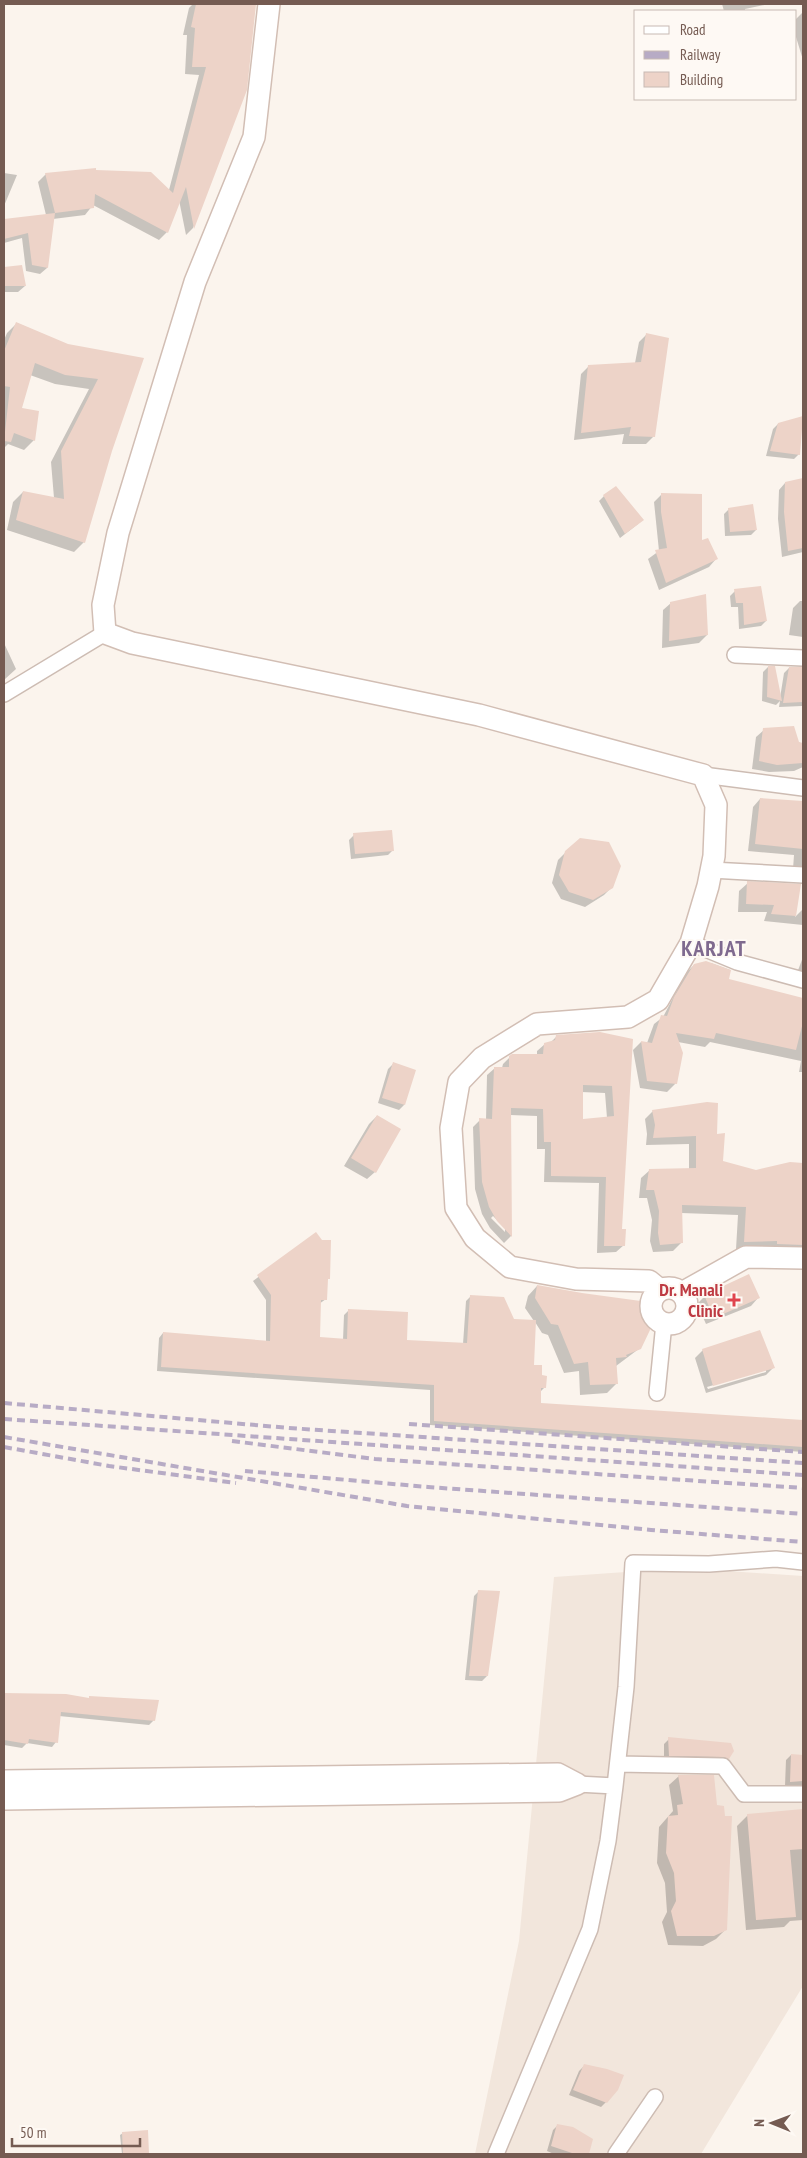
<svg xmlns="http://www.w3.org/2000/svg" width="807" height="2158" viewBox="0 0 807 2158" font-family="'PT Sans Narrow',sans-serif">
	<style>
		.residential { fill: #f2e6dc }
		.shadow { fill: #0003; fill-rule: evenodd }
		.building { fill: #edd3c8; fill-rule: evenodd }
		.lines { fill: none; stroke-linecap: round; stroke-linejoin: round }
		.street-casing { stroke: #cdbcb3; stroke-width: 18 }
		.secondary-casing { stroke: #d2beb4; stroke-width: 24 }
		.street { stroke: #fff; stroke-width: 15 }
		.secondary { stroke: #fff; stroke-width: 21 }
		.rail { stroke: #b7abc5; stroke-width: 4; stroke-dasharray: 8 5; stroke-linecap: butt }
		.health-dot { fill: #e0444e; stroke: #fef9f4; stroke-width: 2 }
		.labels { text-anchor: middle; stroke-width: 4; stroke-linejoin: round; paint-order: stroke }
		.health-label { font-size: 18px; font-weight: bold; fill: #be3a42; stroke: #fef9f4; text-anchor: end }
		.district-label { font-size: 22px; font-weight: bold; letter-spacing: 1px; fill: #7f6a8f; stroke: #fef9f4 }
	</style>
	<rect width="100%" height="100%" fill="#fbf4ed"/>
	<path class="residential" d="M683 1568 803 1576V1986L701 2154H475L519 1941 554 1577Z"/>
	<path class="shadow" d="M193 4H255L246 89 193 228 186 235 179 200 167 232 159 240 93 205 85 215 53 219 47 268 40 274 26 271 22 238 4 243V220L46 215 38 182 46 174 95 171 169 190 199 75 185 74 187 35H183L189 8Z
		M722 4H769L745 9V11H724Z
		M802 13H803V60L796 37V19Z
		M4 173 17 175 4 206Z
		M21 266 25 286 18 292H4V268Z
		M17 323 68 345 142 359 111 451 84 542 74 552 7 530 13 502 23 492 54 498 51 462 89 389 55 384 30 375 20 409 34 440 24 450 8 444 4 448V340L7 333Z
		M646 335 654 436 646 444H622L624 434 574 440 581 374 588 367 635 363 639 342Z
		M778 424 799 454 794 459 766 456 773 429Z
		M803 480V552L782 557 778 519 779 490 785 483Z
		M661 495 716 559 709 567 659 590 648 559 659 551 654 502Z
		M604 496 638 524 620 538 599 501Z
		M729 509 756 530 751 535 725 536 724 514Z
		M735 591 766 621 761 626 739 629 738 607H731L730 596Z
		M800 601H803V637L789 635 793 608Z
		M671 603 707 635 699 643 662 648 663 610Z
		M4 643 16 669 4 680Z
		M768 667 780 698 784 673 789 668 800 677 803 687 802 706 779 707 780 701 776 705 762 701 763 672Z
		M764 730 803 744V767L794 771 769 772 752 769 756 737Z
		M760 799 803 811V870L793 869 794 855 748 851 753 807Z
		M354 835 393 850 388 855 351 859 349 840Z
		M566 852 612 887 604 895 585 907 561 899 552 883 558 860Z
		M748 883 799 885 795 917 803 909V925L764 921 767 912H738L739 891Z
		M803 957V978L797 973Z
		M711 963 730 970 728 980 803 999 801 1026 803 1027V1072H799L801 1061 710 1042 705 1047 678 1042 676 1083 667 1092 640 1088 633 1050 641 1042 647 1043 654 1024 663 1017 686 973 694 965Z
		M557 1036 632 1040 620 1230 624 1245 616 1252 597 1253 599 1183 544 1182 545 1149H537V1116L510 1115 511 1236 504 1243 490 1228 482 1214 475 1189 473 1127 480 1120H486L487 1075 495 1068H502L503 1064 510 1057 537 1056V1051L545 1044 551 1042ZM581 1092 605 1093 607 1118 582 1120ZM493 1216 505 1228V1232L491 1218Z
		M393 1064 415 1071 404 1105 399 1110 378 1103 388 1069Z
		M653 1111 716 1135 722 1162 756 1171 790 1164H803V1254L770 1248 736 1249 738 1215 681 1213V1243L673 1251 653 1252 650 1241 652 1220 647 1198H639L641 1178 650 1170 689 1169V1144L646 1145 647 1134 645 1119Z
		M377 1116 375 1172 367 1179 344 1166 369 1124Z
		M316 1234 329 1278 326 1281V1299L319 1304V1338L343 1340 344 1315 349 1310 405 1342 463 1344 466 1301 471 1296 513 1320 534 1321 525 1308 528 1296 537 1286 640 1348 616 1366 617 1383 607 1393 580 1395 579 1371 564 1373 548 1335 542 1333 535 1322 533 1366 545 1387 540 1392 539 1404 803 1421V1452L430 1425V1390L157 1371 159 1338 163 1333 266 1342V1300L253 1281Z
		M705 1296 758 1298 751 1306 706 1324 697 1304Z
		M703 1350 773 1368 766 1375 706 1393 695 1358ZM766 1370V1372L708 1389 707 1387Z
		M479 1591 487 1676 482 1681 465 1680 474 1596Z
		M4 1694 66 1696 154 1720 149 1725 59 1716 56 1742 52 1747 27 1743 22 1748 4 1745Z
		M669 1739 728 1758 723 1763 664 1760V1744Z
		M791 1755 803 1756V1786H785L786 1760Z
		M679 1776 726 1929 716 1939 703 1946 668 1945 662 1922 667 1912 665 1883 657 1863 659 1827 673 1811 669 1785Z
		M803 1811V1920L790 1921 784 1927 746 1930 737 1826 748 1815Z
		M584 2066 606 2102 601 2107 569 2095 579 2071Z
		M558 2125 591 2140 587 2154H554L547 2151 553 2130Z
		M146 2132 148 2154H122L120 2135 123 2133Z"/>
	<path class="building" d="M196 4H256L247 90 194 229 186 187 168 233 95 194 94 208 55 213 45 173 96 168V170L151 172 173 193 206 67H192L195 28 191 27Z
		M55 213 48 268 32 265 28 233 4 239V219Z
		M22 265 26 286H4V267Z
		M16 322 68 344 144 358 112 451 85 543 16 520 23 491 64 499 61 451 98 379 65 375 35 363 22 408 39 411 35 441 14 433 11 442 4 441 10 387 4 386V351Z
		M646 333 669 338 655 437 629 436 631 427 581 433 588 365 641 362Z
		M803 416 800 455 770 451 778 423Z
		M803 478V548L788 551 784 512 785 482Z
		M616 486 644 520 625 534 603 495Z
		M661 493 702 494V540L708 538 718 559 666 583 655 550 667 548 661 512Z
		M753 504 757 530 730 532 728 508Z
		M761 586 767 621 744 625 743 603H736L734 589Z
		M706 594 708 635 669 641 670 602Z
		M768 666H775L782 701 767 697Z
		M789 667H802L803 702 783 703Z
		M794 726 799 742 803 743V763L777 765 759 761 763 728Z
		M760 798 803 801V849L755 844Z
		M392 830 394 851 355 854 353 833Z
		M580 838 609 842 621 866 613 888 593 900 569 892 559 875 565 851Z
		M747 881 801 884 796 916 771 914 774 905 746 904Z
		M706 961 731 970 729 979 803 998V1022L796 1050 716 1033 714 1039 676 1033 683 1053 677 1084 647 1081 641 1041 652 1043 661 1015 667 1016 674 997 694 964Z
		M600 1032 633 1039 622 1229H626L625 1246H604L606 1177 551 1176V1142H544L543 1109 511 1108 512 1237 497 1221 489 1207 482 1182 479 1118 492 1119 494 1067H509V1056L512 1054H543L544 1043 555 1040 556 1035ZM583 1085 612 1086 614 1116 583 1119Z
		M393 1062 416 1070 405 1105 382 1098Z
		M707 1102 718 1103 717 1134 725 1133 723 1161 756 1170 790 1162 803 1163V1245L777 1244V1241L744 1242 746 1207 682 1205 683 1243 660 1245 658 1233 659 1211 654 1190H646L649 1169 696 1168V1136L653 1138 655 1125 652 1110Z
		M377 1115 401 1129 376 1173 351 1158Z
		M316 1232 322 1240H331L330 1279H328L327 1300H321L320 1337 347 1339 348 1309 408 1312 407 1340 467 1343 470 1295 504 1297 514 1319 536 1320 534 1365H542V1375L547 1376 546 1388H541V1403L803 1420V1447L434 1421V1385L161 1367 163 1332 270 1341 271 1295 257 1275Z
		M749 1274 760 1298 714 1318 704 1295Z
		M537 1285 582 1293 648 1302 650 1330 641 1349 626 1355 627 1357 616 1358 618 1384 590 1385 588 1362 574 1364 558 1325 551 1324 535 1298Z
		M760 1330 775 1368 713 1386 702 1349Z
		M478 1590 500 1591 488 1676H469Z
		M4 1693 66 1694 89 1698V1696L159 1700 155 1721 61 1712 58 1743 29 1739 28 1744 4 1740Z
		M668 1737 731 1743 734 1751 729 1759 723 1757 669 1756Z
		M791 1754 803 1755V1781L790 1782Z
		M678 1775H714L717 1805 724 1806 725 1816H732L727 1930 714 1936H677L671 1911 676 1901 674 1873 666 1853 668 1816 678 1815 677 1805 683 1804Z
		M803 1809V1849L790 1850 796 1917 756 1920 747 1814Z
		M584 2064 607 2069 624 2075 618 2090 607 2103 573 2090Z
		M557 2124 573 2127 593 2139 589 2154H575L551 2146Z
		M148 2130 149 2154H123L122 2132Z"/>
	<g class="lines">
		<defs>
			<path id="street" d="M735 655 803 658
				M4 694 105 633
				M703 775 803 788
				M711 870 803 875
				M691 943 737 962 803 980
				M657 1393 664 1323
				M618 1764 723 1766 744 1794H803
				M577 1784 615 1786
				M496 2154 590 1929 608 1841 615 1786 626 1687 633 1563 709 1564 776 1559 803 1562
				M616 2154 655 2097"/>
			<path id="secondary" d="M269 4 254 137 195 282 118 533 103 605 105 633 132 643 479 715 703 775 716 805 714 856 708 886 691 943 658 1000 628 1017 537 1024 482 1058 459 1082 451 1128 456 1208 475 1238 510 1267 576 1279 649 1281 660 1290
				M651 1306a18 18 0 1 1 36 0a18 18 0 1 1-36 0Z
				M682 1293 746 1257 803 1258
				M4 1781 558 1774 577 1784
				M4 1799 559 1791 577 1784"/>
		</defs>
		<use href="#street" class="street-casing"/>
		<use href="#secondary" class="secondary-casing"/>
		<use href="#street" class="street"/>
		<use href="#secondary" class="secondary"/>
		<path class="rail" d="M4 1403 289 1428 803 1463
			M4 1419 803 1475
			M409 1424 803 1452
			M4 1437 407 1506 651 1530 803 1542
			M232 1441 375 1459 803 1488
			M4 1447 109 1466 236 1483
			M245 1471 428 1487 803 1514"/>
	</g>
	<path class="health-dot" d="M731.5 1292.5h5v5h5v5h-5v5h-5v-5h-5v-5h5z"/>
	<g class="labels">
		<g class="health-label">
			<text x="723" y="1296">Dr. Manali<tspan x="723" dy="21">Clinic</tspan></text>
		</g>
		<g class="district-label">
			<text x="714" y="956">KARJAT</text>
		</g>
	</g>
	<rect width="807" height="2158" fill="none" stroke="#755b52" stroke-width="10"/>
	<rect x="634" y="10" width="162" height="90" fill="#fef9f4" stroke="#c7bab3"/>
	<rect x="644" y="26" width="25" height="8" fill="#ffffff" stroke="#c7bab3"/>
	<text x="680" y="35" font-size="15" fill="#755b52">Road</text>
	<rect x="644" y="51" width="25" height="8" fill="#b7abc5" stroke="#c7bab3"/>
	<text x="680" y="60" font-size="15" fill="#755b52">Railway</text>
	<rect x="644" y="72" width="25" height="15" fill="#edd3c8" stroke="#c7bab3"/>
	<text x="680" y="85" font-size="15" fill="#755b52">Building</text>
	<g transform="translate(772 2123) rotate(271)" stroke="#fef9f4" stroke-width="4" paint-order="stroke">
	<path d="M0-4L9 19L0 12L-9 19Z" fill="#755b52"/>
	<text y="-8" font-size="14" font-weight="bold" text-anchor="middle" fill="#755b52">N</text>
	</g>
	<path d="M12 2138v8h128v-8" fill="none" stroke="#755b52" stroke-width="2.5"/>
	<text x="20" y="2138" font-size="15" fill="#755b52" stroke="#fef9f4" stroke-width="4" paint-order="stroke">50 m</text>
</svg>
